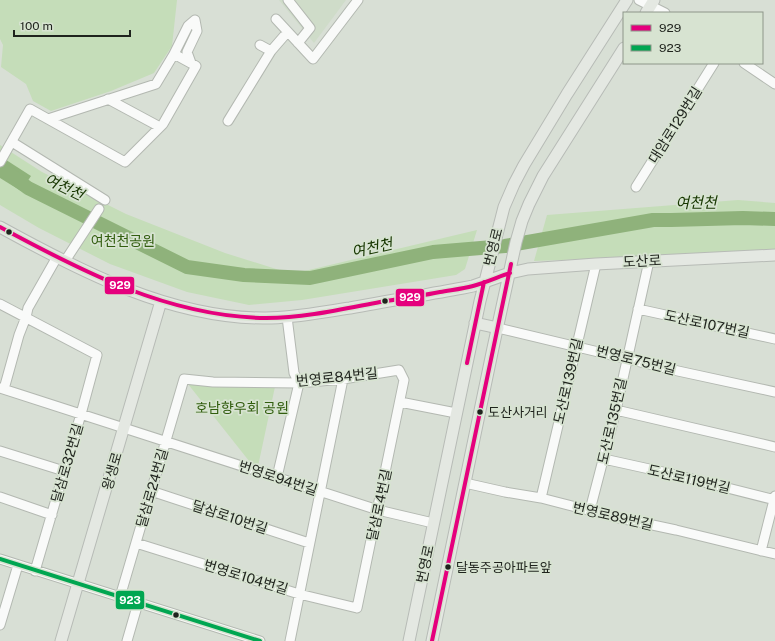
<svg xmlns="http://www.w3.org/2000/svg" width="775" height="641" viewBox="0 0 775 641" font-family="'Public Sans','Noto Sans KR',sans-serif">
	<style>
		.built { fill: #cfdcc9 }
		.green { fill: #c5ddb9 }
		.water { fill: #8fb27b }
		.lines { fill: none; stroke-linecap: round; stroke-linejoin: round }
		.river { stroke: #8fb27b; stroke-width: 14 }
		.minor-casing { stroke: #b3b8b1; stroke-width: 11 }
		.major-casing { stroke: #b7bbb6; stroke-width: 13 }
		.minor { stroke: #f9faf9; stroke-width: 9 }
		.major { stroke: #e4e8e2; stroke-width: 11 }
		.bus-1-casing { stroke: #d7e3d1; stroke-width: 7 }
		.bus-2-casing { stroke: #d7e3d1; stroke-width: 7 }
		.bus-1 { stroke: #e5007d; stroke-width: 4 }
		.bus-2 { stroke: #00a651; stroke-width: 4 }
		.bus-dot { fill: #1f231d; stroke: #d7e3d1; stroke-width: 1.5 }
		.labels { text-anchor: middle; stroke-width: 3.5; stroke-linejoin: round; paint-order: stroke }
		.bus-label { font-size: 13px; fill: #1f231d; stroke: #d7e3d1; text-anchor: start }
		.street-label { font-size: 14px; fill: #1f231d; stroke: #d7e3d1 }
		.park-label { font-size: 14px; fill: #325e0f; stroke: #d7e3d1 }
		.water-label { font-size: 15px; font-style: italic; fill: #173600; stroke: #d7e3d1 }
		.line-badge { stroke: #d7e3d1; stroke-width: 1.5 }
		.badge-label { font-size: 11px; text-anchor: middle; font-weight: bold; fill: #fff }
	</style>
	<rect width="100%" height="100%" fill="#d8dfd5"/>
	<path class="built" d="M279 0H346L314 43Z"/>
	<path class="green" d="M0 0H177L172 46 154 73 111 91 51 111 33 101 26 84 1 67 3 45 0 39Z
		M0 145 42 172 126 214 225 253 292 274 477 230 465 269 456 275 302 300 249 305 187 292 110 264 39 228 0 205Z
		M738 200 775 203V251L617 258 534 261 547 215Z
		M184 379 276 382 257 471Z"/>
	<path class="water" d="M0 156 31 176 21 191 0 178Z"/>
	<g class="lines">
		<path class="river" d="M0 167 28 188 187 267 244 275 310 278 433 252 505 246 653 220H671L743 218 775 219"/>
		<defs>
			<path id="minor" d="M288 0 310 28 298 43
				M639 0 665 13
				M276 19 313 59 358 0
				M271 51 284 36
				M174 54 188 26 195 20 197 31 187 52 191 63
				M744 63 775 84
				M108 99 160 127
				M228 121 271 51 260 45
				M12 142 105 200
				M0 162 30 109 125 162 163 124 196 66 174 54 156 84 48 119
				M636 187 714 63
				M65 261 99 209
				M0 304 97 355 81 414 35 571
				M638 309 775 339
				M498 328 678 371 775 392
				M0 388 378 510 433 523
				M4 389 19 335 26 317 28 308 57 257
				M400 402 456 413
				M616 410 775 447
				M0 451 64 471
				M604 459 672 474 775 500
				M277 477 299 383 294 373 287 317
				M465 483 505 492 541 498 615 517 676 530 775 554
				M151 491 309 543
				M0 497 52 515
				M541 498 596 264
				M590 510 616 410 649 261
				M761 551 775 496
				M0 559 260 641
				M120 597 184 379 213 382 299 383 343 379 399 370 404 380 357 608 299 594 136 543
				M0 625 18 565
				M127 641 138 603
				M290 641 343 379"/>
			<path id="major" d="M646 13 654 0
				M0 227C80 271 172 319 266 318 294 318 322 312 350 308 387 301 425 295 463 288L473 286 510 273 528 269 596 264 775 255
				M475 323 498 328
				M61 641 161 301
				M409 641 480 301 504 207 514 184 524 165 567 94 627 0
				M432 641 493 348 516 242 522 221 529 204 543 176 624 48"/>
		</defs>
		<use href="#minor" class="minor-casing"/>
		<use href="#major" class="major-casing"/>
		<use href="#minor" class="minor"/>
		<use href="#major" class="major"/>
		<defs>
			<path id="bus-1" d="M0 227C83 272 170 317 266 318 305 318 343 309 380 302 400 299 420 296 440 292 451 290 462 289 473 286 485 283 498 277 510 273
				M467 363 484 282
				M432 641 511 264"/>
			<path id="bus-2" d="M0 559 260 641"/>
		</defs>
		<use href="#bus-1" class="bus-1-casing"/>
		<use href="#bus-2" class="bus-2-casing"/>
		<use href="#bus-1" class="bus-1"/>
		<use href="#bus-2" class="bus-2"/>
	</g>
	<g class="bus-dot">
		<circle cx="9" cy="232" r="3.5"/>
		<circle cx="385" cy="301" r="3.5"/>
		<circle cx="480" cy="412" r="3.5"/>
		<circle cx="448" cy="567" r="3.5"/>
		<circle cx="176" cy="615" r="3.5"/>
	</g>
	<g class="labels">
		<g class="bus-label">
			<text x="488" y="417">도산사거리</text>
			<text x="456" y="572">달동주공아파트앞</text>
		</g>
		<g class="street-label">
			<text transform="translate(675 125) rotate(-58)" y="5">대암로129번길</text>
			<text transform="translate(493 247) rotate(-76)" y="5">번영로</text>
			<text transform="translate(642 261) rotate(-3)" y="5">도산로</text>
			<text transform="translate(707 324) rotate(12)" y="5">도산로107번길</text>
			<text transform="translate(636 360) rotate(14)" y="5">번영로75번길</text>
			<text transform="translate(337 377) rotate(-6)" y="5">번영로84번길</text>
			<text transform="translate(568 381) rotate(-77)" y="5">도산로139번길</text>
			<text transform="translate(612 421) rotate(-77)" y="5">도산로135번길</text>
			<text transform="translate(67 463) rotate(-74)" y="5">달삼로32번길</text>
			<text transform="translate(112 471) rotate(-74)" y="5">왕생로</text>
			<text transform="translate(278 478) rotate(18)" y="5">번영로94번길</text>
			<text transform="translate(689 479) rotate(13)" y="5">도산로119번길</text>
			<text transform="translate(152 488) rotate(-74)" y="5">달삼로24번길</text>
			<text transform="translate(379 505) rotate(-78)" y="5">달삼로4번길</text>
			<text transform="translate(613 516) rotate(13)" y="5">번영로89번길</text>
			<text transform="translate(230 517) rotate(18)" y="5">달삼로10번길</text>
			<text transform="translate(425 564) rotate(-78)" y="5">번영로</text>
			<text transform="translate(246 577) rotate(17)" y="5">번영로104번길</text>
		</g>
		<g class="park-label">
			<text x="123" y="246">여천천공원</text>
			<text x="242" y="413">호남향우회 공원</text>
		</g>
		<g class="water-label">
			<text transform="translate(64 187) rotate(26)" y="5">여천천</text>
			<text transform="translate(696 203) rotate(-1)" y="5">여천천</text>
			<text transform="translate(372 248) rotate(-12)" y="5">여천천</text>
		</g>
	</g>
	<g class="line-badge">
		<rect x="104" y="276" width="31" height="19" rx="4" fill="#e5007d"/>
		<rect x="395" y="288" width="30" height="19" rx="4" fill="#e5007d"/>
		<rect x="115" y="590" width="30" height="20" rx="4" fill="#00a651"/>
	</g>
	<g class="badge-label">
		<text x="120" y="289">929</text>
		<text x="410" y="301">929</text>
		<text x="130" y="604">923</text>
	</g>
	<rect x="623" y="12" width="140" height="52" fill="#d7e3d1" stroke="#8d9689"/>
	<rect x="631" y="25" width="20" height="6" fill="#e5007d" stroke="#8d9689"/>
	<text x="659" y="32" font-size="12" fill="#1f231d">929</text>
	<rect x="631" y="45" width="20" height="6" fill="#00a651" stroke="#8d9689"/>
	<text x="659" y="52" font-size="12" fill="#1f231d">923</text>
	<path d="M14 30v6h116v-6" fill="none" stroke="#1f231d" stroke-width="2"/>
	<text x="20" y="30" font-size="12" fill="#1f231d" stroke="#d7e3d1" stroke-width="3" paint-order="stroke">100 m</text>
</svg>
